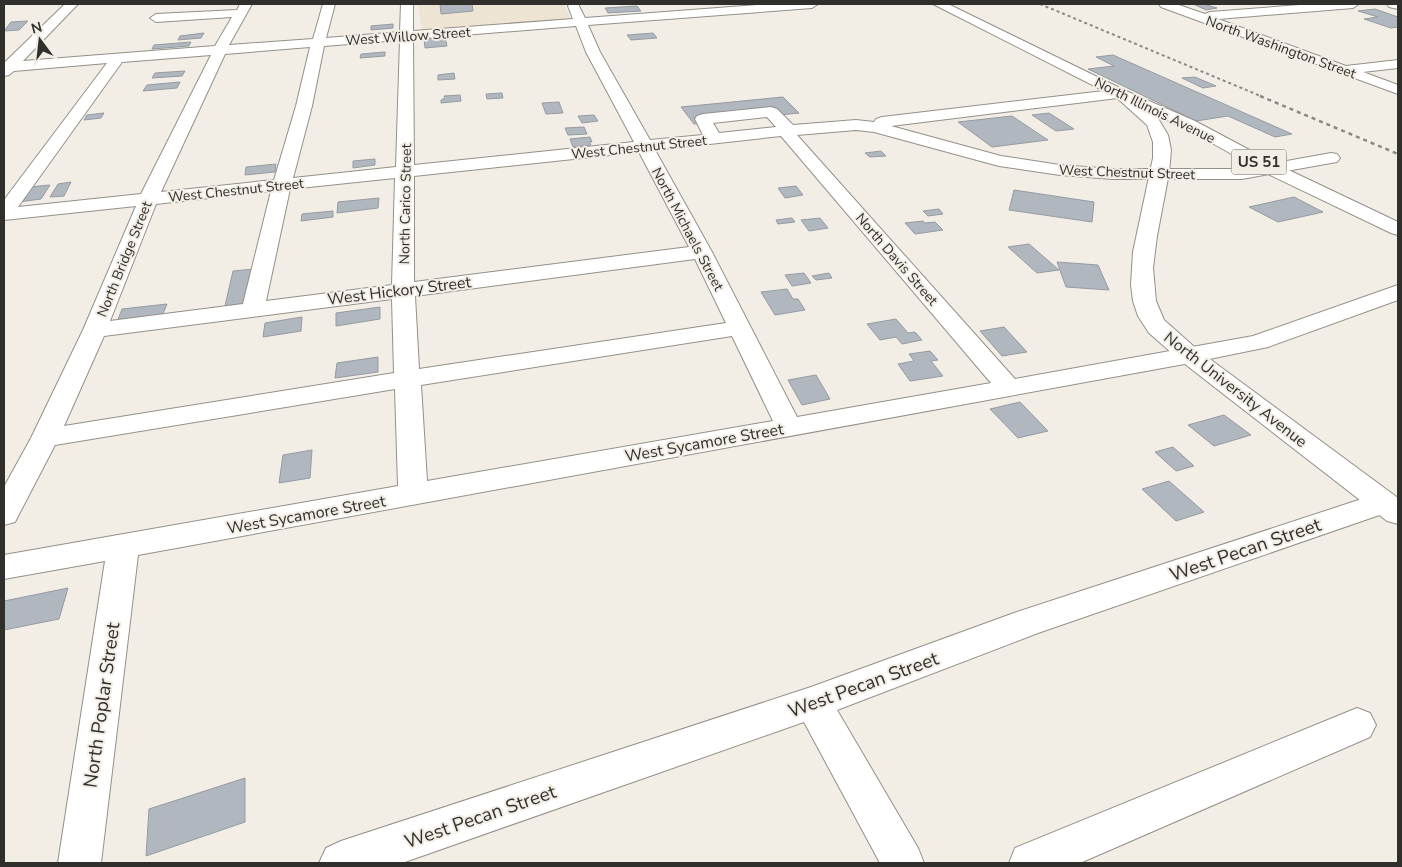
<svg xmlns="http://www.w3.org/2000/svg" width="1402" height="867" viewBox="0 0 1402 867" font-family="'Nunito Sans',sans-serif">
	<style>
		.built { fill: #ede4d4 }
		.building { fill: #b1b7bf; stroke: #959ba3 }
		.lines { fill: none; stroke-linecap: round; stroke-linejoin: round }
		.minor-casing { stroke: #949088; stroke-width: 2 }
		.major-casing { stroke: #949088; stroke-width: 2 }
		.minor { fill: #fff; fill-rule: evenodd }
		.major { fill: #fff; fill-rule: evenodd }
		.rail-far1 { stroke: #8b8882; stroke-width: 2; stroke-dasharray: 3 3; stroke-linecap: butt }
		.rail { stroke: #8b8882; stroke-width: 2.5; stroke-dasharray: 4 4; stroke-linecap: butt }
		.labels { text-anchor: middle; stroke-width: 4; stroke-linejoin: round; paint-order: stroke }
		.far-street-label { font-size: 14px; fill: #312f2c; stroke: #f3eee5 }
		.shield { fill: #f3eee5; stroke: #6b6864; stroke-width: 1 }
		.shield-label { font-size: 15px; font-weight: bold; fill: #312f2c }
		.street-label { font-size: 16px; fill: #312f2c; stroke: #f3eee5 }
		.near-street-label { font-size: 19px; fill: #312f2c; stroke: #f3eee5 }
	</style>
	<rect width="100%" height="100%" fill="#f3eee5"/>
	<path class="built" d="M418 4H564L571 19 422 31Z"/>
	<path class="building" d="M440 4H472L473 11 441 14Z
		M1193 4H1204L1217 8 1206 10Z
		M637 6 641 11 608 13 605 8Z
		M1375 9 1398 17V27L1391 28 1364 19 1378 17 1358 11Z
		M28 21 19 30 4 31 11 22Z
		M393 24V28L371 30V26Z
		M204 33 201 38 178 40 180 36Z
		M653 33 657 38 631 40 627 35Z
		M445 37 447 46 425 48 424 38Z
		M191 42 189 46 152 49 154 45Z
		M385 52V56L360 58 361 54Z
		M1113 55 1292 134 1275 137 1228 116 1196 121 1088 69 1114 66 1096 57Z
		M185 71 182 76 152 78 155 73Z
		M454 73 455 79 438 80V75Z
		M1195 77 1216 86 1203 88 1182 78Z
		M180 82 177 88 143 91 147 85Z
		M502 93 503 98 487 99 486 94Z
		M460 95 461 101 441 103V100L445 98 444 96Z
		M783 97 799 113 694 124 681 107Z
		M559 102 563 113 546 114 542 103Z
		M104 113 101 118 84 120 87 115Z
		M1049 113 1074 129 1056 131 1032 115Z
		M594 115 598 121 582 123 578 116Z
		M1012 116 1048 140 992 147 958 122Z
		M584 127 587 134 568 135 565 128Z
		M590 137 592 142H589L591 145 573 147 570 139Z
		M881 151 886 156 870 157 865 153Z
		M375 159V165L353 168V161Z
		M276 164 275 172 245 175 246 167Z
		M71 182 64 196 50 197 58 184Z
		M50 185 41 199 19 202 29 187Z
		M796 186 803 195 785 198 778 188Z
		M1014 190 1094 202 1092 222 1009 210Z
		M1294 197 1323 212 1278 222 1249 207Z
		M379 198 378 208 337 213 338 202Z
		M939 209 943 214 928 216 923 211Z
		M333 211V217L301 221 302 214Z
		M792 218 795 222 778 224 776 220Z
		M820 218 828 228 809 231 801 220Z
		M923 221 925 223 935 222 943 230 915 234 905 223Z
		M1029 244 1059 270 1037 273 1008 247Z
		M1057 262 1098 265 1109 290 1066 287Z
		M254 269 247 303 225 306 233 271Z
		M804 273 811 283 792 286 785 275Z
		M829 273 832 278 816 280 812 276Z
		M787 289 793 299H798L805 310 775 315 761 292Z
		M167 304 162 316 117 322 122 309Z
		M380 307V319L336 326V313Z
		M302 317 301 331 263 337 265 323Z
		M896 319 908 333 915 332 922 340 902 344 896 337 880 340 867 324Z
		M1004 327 1027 352 1002 356 980 331Z
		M930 351 938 360 931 361 943 376 910 381 898 364 914 361 909 354Z
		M378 357V372L335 378 337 363Z
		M816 375 830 399 802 405 788 380Z
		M1020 402 1048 431 1018 438 990 409Z
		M1224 415 1251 435 1214 446 1188 425Z
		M1173 447 1194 466 1176 471 1155 452Z
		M312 450 310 478 279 483 283 455Z
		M1169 481 1204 512 1176 521 1142 489Z
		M68 588 59 619 4 630V601Z
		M245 778V822L146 856 149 809Z"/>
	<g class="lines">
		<defs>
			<path id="minor" d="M65 4H78L23 61 215 46 232 17 156 22 150 18 156 14 237 10 240 4H252L229 45 313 39 323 4H335L326 38 400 32 401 4H413V31L573 19 568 6 570 4H578L585 18 769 4H818L812 8 588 25 600 52 650 140 703 135 695 119 697 116 703 114 771 107 777 109 793 125 856 120 874 122 876 119 882 117 1121 89 1126 91 1129 94 1126 97 891 126 1001 156 1060 165 1113 169H1242L1331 153 1337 154 1340 158 1337 162 1331 163 1242 179H1113L1060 175 999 166 874 132 856 130 797 135 1015 379 1253 336 1398 285V300L1268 347 1190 363 138 555 101 863H58L105 561 4 579V555L398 486 395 389 55 445 15 522 4 525V487L31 438 83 330 136 206 4 220V200L107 63 14 71 9 75 4 76V63ZM576 26 586 52 634 142 414 165 413 39ZM400 40 396 167 293 178 312 106 324 46ZM310 47 296 106 274 180 161 192 225 54ZM211 55 141 194 18 207 122 62ZM767 117 776 127 719 133 713 123ZM781 136 991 383 797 417 712 252 655 150ZM639 152 689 247 414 282V176ZM395 178 392 285 266 301 290 189ZM271 191 243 304 110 321 156 204ZM695 259 726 323 419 369 415 296ZM392 299 394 373 64 426 104 336ZM732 336 773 421 427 481 421 385Z
				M1159 4H1176L1205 14 1210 12 1313 4H1359L1353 8 1218 19 1346 66 1398 60V68L1363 72 1398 85V94L1161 7Z
				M1387 4H1398V9L1389 7Z
				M1383 492 1394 496 1398 503 1394 510 1038 633 837 710 918 848 924 863H880L804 722 402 863H319L326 848 341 841 811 687 1014 613Z
				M1357 708 1370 713 1376 725 1370 737 1080 863H1009L1015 848Z"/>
			<path id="major" d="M933 4H948L1126 91 1195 121 1276 164 1398 222V235L1391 233 1264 172 1183 127 1156 115 1168 135 1171 150 1169 173 1157 236 1153 268 1156 301 1164 320 1199 351 1398 498V524L1387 521 1181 361 1149 333 1138 316 1133 301 1131 285 1133 252 1153 158V142L1147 125 1116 97Z"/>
		</defs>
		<use href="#minor" class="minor-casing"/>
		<use href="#major" class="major-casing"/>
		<use href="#minor" class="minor"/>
		<use href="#major" class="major"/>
		<path class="rail-far1" d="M1040 4 1263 97"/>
		<path class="rail" d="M1260 96 1398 154"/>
	</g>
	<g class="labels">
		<g class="far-street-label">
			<text transform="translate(408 36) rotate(-4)" y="5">West Willow Street</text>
			<text transform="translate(1281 47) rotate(20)" y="5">North Washington Street</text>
			<text transform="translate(1155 110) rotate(26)" y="5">North Illinois Avenue</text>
			<text transform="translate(639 147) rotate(-6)" y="5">West Chestnut Street</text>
			<text transform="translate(1127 172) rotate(2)" y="5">West Chestnut Street</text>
			<text transform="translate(236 190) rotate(-6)" y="5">West Chestnut Street</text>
			<text transform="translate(405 204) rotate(-89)" y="5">North Carico Street</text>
			<text transform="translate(688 229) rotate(62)" y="5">North Michaels Street</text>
			<text transform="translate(124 259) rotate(-68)" y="5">North Bridge Street</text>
			<text transform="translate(897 259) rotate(49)" y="5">North Davis Street</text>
		</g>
		<rect class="shield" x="1231.5" y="149.5" width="55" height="25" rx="4"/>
		<g class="shield-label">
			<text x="1259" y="167">US 51</text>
		</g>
		<g class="street-label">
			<text transform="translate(399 290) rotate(-7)" y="6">West Hickory Street</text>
			<text transform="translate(1236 389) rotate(38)" y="6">North University Avenue</text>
			<text transform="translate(704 442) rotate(-10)" y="6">West Sycamore Street</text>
			<text transform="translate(306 514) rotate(-10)" y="6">West Sycamore Street</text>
		</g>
		<g class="near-street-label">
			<text transform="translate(1245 549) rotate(-19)" y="7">West Pecan Street</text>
			<text transform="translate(863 684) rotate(-20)" y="7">West Pecan Street</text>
			<text transform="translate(101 705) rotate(-82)" y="7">North Poplar Street</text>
			<text transform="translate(480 816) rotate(-19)" y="7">West Pecan Street</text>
		</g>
	</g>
	<rect width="1402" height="867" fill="none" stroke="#312f2c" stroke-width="10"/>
	<g transform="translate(40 40) rotate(345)" stroke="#f3eee5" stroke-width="4" paint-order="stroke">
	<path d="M0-4L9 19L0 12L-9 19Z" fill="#312f2c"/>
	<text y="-8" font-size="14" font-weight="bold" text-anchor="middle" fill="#312f2c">N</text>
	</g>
</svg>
